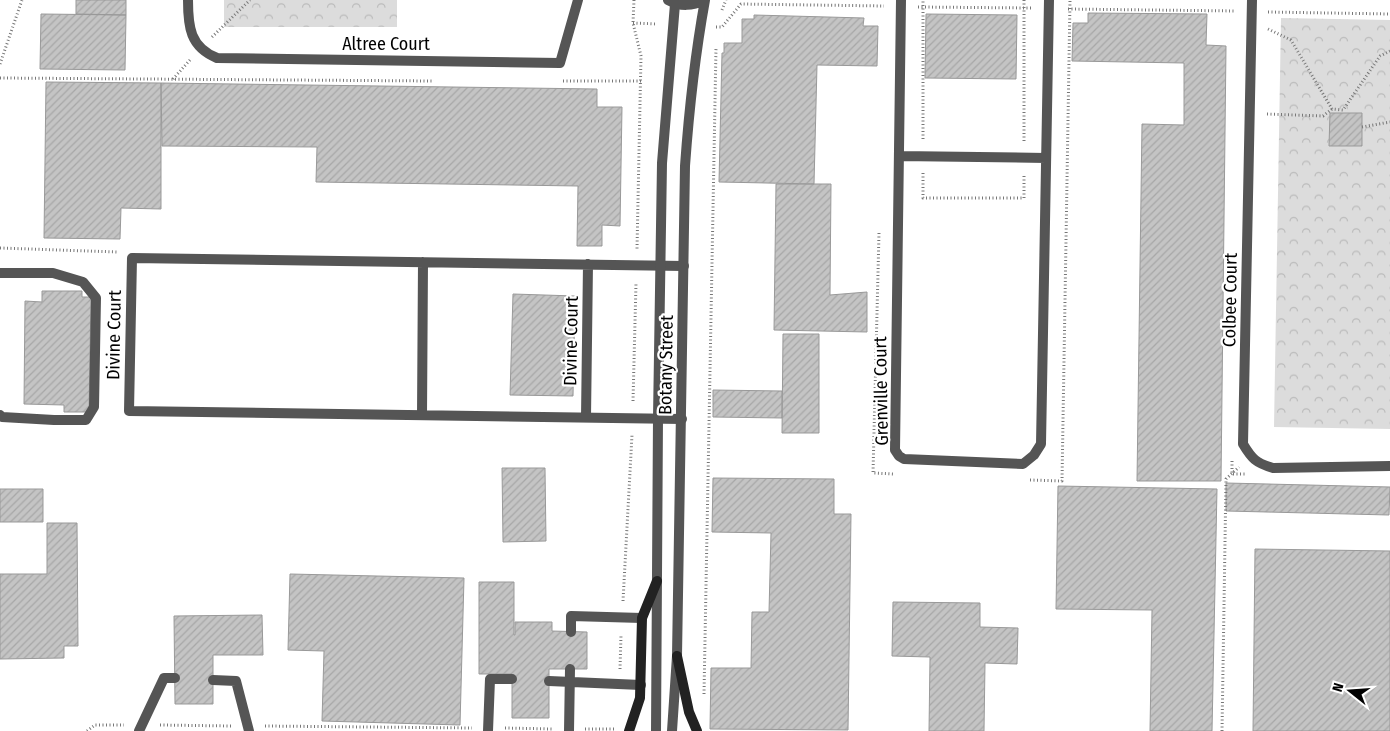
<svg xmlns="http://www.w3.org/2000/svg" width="1390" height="731" viewBox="0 0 1390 731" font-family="'Fira Sans Condensed',sans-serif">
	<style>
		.forest { fill: url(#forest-crowns) }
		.building { fill: url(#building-hatch); stroke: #999 }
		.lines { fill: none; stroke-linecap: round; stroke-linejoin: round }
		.path { stroke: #777; stroke-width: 3; stroke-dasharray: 1 2.5; stroke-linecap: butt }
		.lane { stroke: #555; stroke-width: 10 }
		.street { stroke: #555; stroke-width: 10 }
		.secondary { stroke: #222; stroke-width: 10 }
		.labels { text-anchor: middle; stroke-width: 4.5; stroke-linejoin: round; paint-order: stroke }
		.street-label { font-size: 18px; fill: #000; stroke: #fff }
	</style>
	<defs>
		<pattern id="forest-crowns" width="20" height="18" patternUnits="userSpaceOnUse" patternTransform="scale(1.25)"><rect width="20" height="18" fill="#dcdcdc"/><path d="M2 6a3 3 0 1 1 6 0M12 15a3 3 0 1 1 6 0" fill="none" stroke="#bbb"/></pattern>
		<pattern id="building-hatch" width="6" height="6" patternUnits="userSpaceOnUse" patternTransform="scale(1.25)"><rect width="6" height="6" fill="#c4c4c4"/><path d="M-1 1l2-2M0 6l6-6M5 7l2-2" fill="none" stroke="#a7a7a7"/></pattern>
	</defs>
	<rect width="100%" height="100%" fill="#fff"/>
	<path class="forest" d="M224 0H397V27H224Z
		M1281 18 1390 20V429L1274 427Z"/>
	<path class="building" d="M76 0H126V15L76 14Z
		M1088 13 1207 14 1206 45 1226 46 1221 481H1137L1142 124 1184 125V63L1072 61 1073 23H1088Z
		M41 14 126 15 125 70 40 69Z
		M926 14 1017 15 1016 79 925 78Z
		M754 15 864 18 863 26H878L877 66 817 65 814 184 719 182 722 53H724V43H742V19H754Z
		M46 82 161 83V209L121 208 120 239 44 238Z
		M161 83 597 89V107H622L620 226 602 225V246H577L578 186 316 182 317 147 162 146Z
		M1330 113H1362V146H1329Z
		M776 184H831L830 295 867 292V332L774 330Z
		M42 291H82V297H91L89 412H64V405L24 404 25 301 42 302Z
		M513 294 575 296 573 396 510 395Z
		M783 334H819V433H782Z
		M713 390 782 391V418L713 417Z
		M502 468H545L546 541 503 542Z
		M713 478 834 479V514H851L848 730 710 729 711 668H751L752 612H769L771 533 712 532Z
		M1226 483 1390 487 1389 515 1226 511Z
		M1058 486 1217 489 1212 731H1150L1152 610 1056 609Z
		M0 489H43V522H0Z
		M47 523H77L78 646H64V658L0 659V574H47Z
		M1255 549 1390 551V731H1253Z
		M290 574 464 578 460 725 322 721 324 651 288 650Z
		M479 582H514V635H515V622H552V631L587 632V669H549V718H512V674H479Z
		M893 602 980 603V627L1018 628 1017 664 985 663 984 731H929L930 657 892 656Z
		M262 615 263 655H213V704H175L174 616Z"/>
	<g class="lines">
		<path class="path" d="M634 0 633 23 641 56 637 249
			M918 7 1031 8
			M1068 9 1236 11
			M722 10 726 0
			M1268 12 1390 14
			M633 23 657 24
			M716 27H722L741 4 884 6
			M1268 29 1291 40 1332 109 1343 110 1380 56 1390 51
			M212 37 250 0
			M0 64 22 0
			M0 78 434 81
			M173 79 190 60
			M563 81H641
			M1267 114 1323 116 1332 109
			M1362 127 1390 122
			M923 139V0
			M1024 141V0
			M923 173V198H1024V175
			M879 233 873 473 894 474
			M0 248 117 252
			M633 401 636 283
			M1232 461V474H1245
			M1030 480 1062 481 1070 0
			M623 601 632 435
			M620 669 621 635
			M704 694 716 48
			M160 725 232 726
			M265 726 472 728
			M505 728 552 729
			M585 729H614
			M87 731 95 725H124
			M1222 731 1226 479 1239 467"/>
		<path class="lane" d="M188 0C188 27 190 47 217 58L560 63 578 0
			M901 0 895 450 899 456 904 459 1023 464 1034 455 1041 444 1049 0
			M899 156 1046 158
			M0 273H53L83 282 96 298 94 407 86 420H54L2 417 0 415
			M422 415 423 262
			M586 417 588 264
			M682 419 129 411 132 258 684 266
			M571 632V616L642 618
			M213 680 236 681 249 731
			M549 681 641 685
			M139 731 164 678H175
			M488 731 490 679H512
			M569 731 570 669"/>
		<path class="street" d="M668 0C681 7 692 6 705 0
			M1252 0 1243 444C1252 459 1256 463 1273 468L1390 466
			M656 731 658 418 662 163 675 4
			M672 731 677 656 685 166C689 110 695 55 705 0"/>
		<path class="secondary" d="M677 656 689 712 697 731
			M629 731 640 698 642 618 657 581"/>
	</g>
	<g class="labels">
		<g class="street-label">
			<text x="386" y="50">Altree Court</text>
			<text transform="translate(1230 300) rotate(-89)" y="6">Colbee Court</text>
			<text transform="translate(114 335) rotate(-89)" y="6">Divine Court</text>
			<text transform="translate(571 341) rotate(-89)" y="6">Divine Court</text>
			<text transform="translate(666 365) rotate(-89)" y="6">Botany Street</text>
			<text transform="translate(881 391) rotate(-91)" y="6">Grenville Court</text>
		</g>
	</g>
	<g transform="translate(1350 691) rotate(287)" stroke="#ffffff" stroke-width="4" paint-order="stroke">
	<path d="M0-4L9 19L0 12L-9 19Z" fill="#000000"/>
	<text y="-8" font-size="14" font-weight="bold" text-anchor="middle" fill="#000000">N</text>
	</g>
</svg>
